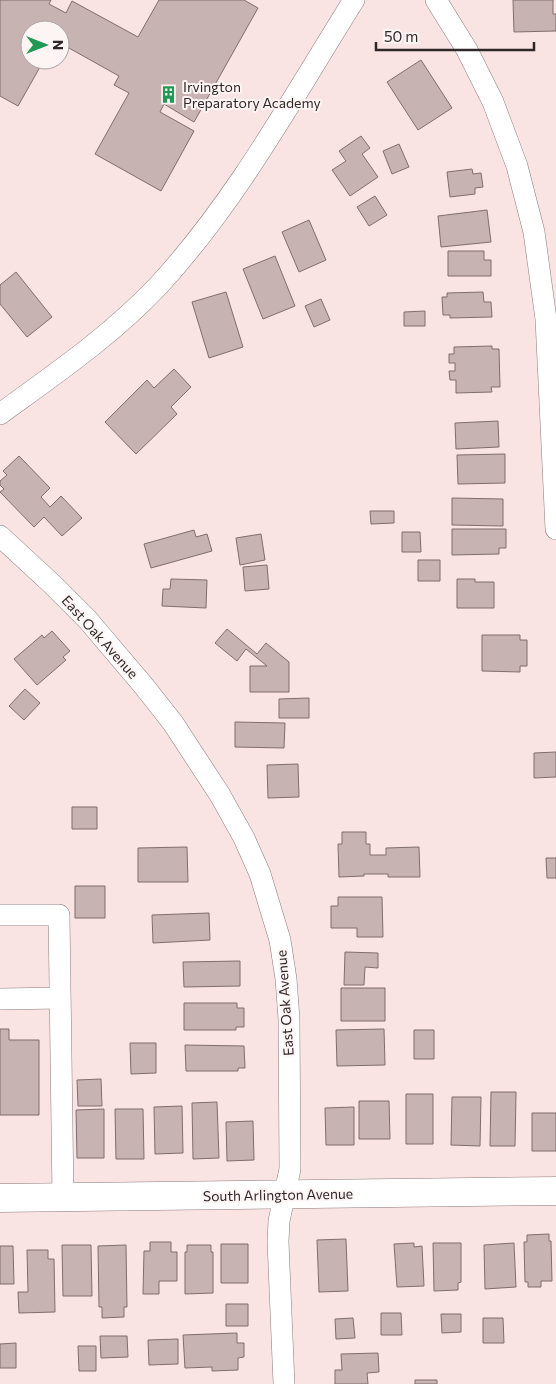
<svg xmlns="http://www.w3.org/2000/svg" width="556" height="1384" viewBox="0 0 556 1384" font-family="Commissioner,sans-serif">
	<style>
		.building { fill: #c8b3b3; stroke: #806d6d }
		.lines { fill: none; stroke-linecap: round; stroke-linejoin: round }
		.minor-casing { stroke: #8e7b7b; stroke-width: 22 }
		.major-casing { stroke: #8e7b7b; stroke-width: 29 }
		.minor { stroke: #fff; stroke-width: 21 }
		.major { stroke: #fff; stroke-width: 28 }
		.labels { text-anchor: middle; stroke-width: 4; stroke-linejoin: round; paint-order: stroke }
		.poi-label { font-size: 14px; fill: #302828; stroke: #fdf4f4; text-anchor: start }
		.street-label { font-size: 14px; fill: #302828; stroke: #fdf4f4 }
	</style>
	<rect width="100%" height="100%" fill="#f9e3e3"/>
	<path class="building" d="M0 0H51L49 4 66 13 72 1 138 37 159 0H244L258 8 194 122 164 104 160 112 194 131 161 191 95 154 129 93 114 85 119 76 60 43V30H30V60H44L18 106 0 96Z
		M513 0H553V14H556V31L514 32Z
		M421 60 452 108 418 130 387 82Z
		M361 136 370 148 362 154 378 177 350 196 332 170 346 161 339 151Z
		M399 144 409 167 392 174 383 151Z
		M472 169 473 174 481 173 483 187 475 188V194L450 197 447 172Z
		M375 196 387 215 369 226 357 207Z
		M487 210 491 242 441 247 438 216Z
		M309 220 326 260 299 272 282 232Z
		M448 251H484V260H491V276H448Z
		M275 256 295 306 263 319 243 269Z
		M16 272 52 317 27 337 0 304V285Z
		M226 292 243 347 209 358 192 302Z
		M483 292 484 302H491L492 317 450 318V315H443L442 297H447V293Z
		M321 299 330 320 314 327 305 306Z
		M425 311V326H404V312Z
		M492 346V349H499L500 387H491L492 392 456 393V380H450L449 371H455V363H449V354H454V347Z
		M174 369 191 387 171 407 177 414 136 454 105 422 147 380 154 388Z
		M498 421 499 447 456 449 455 423Z
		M505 454V483L458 484 457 455Z
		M19 456 50 488 41 497 50 507 61 496 82 518 62 536 44 517 34 527 0 492 4 489 0 485V481L7 475 3 471Z
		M452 498 503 499V526L452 525Z
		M370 511H394V523L371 524Z
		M452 529H506V548H499V554L452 555Z
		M194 530 196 537 207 534 212 551 151 568 144 544Z
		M402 532H420L421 552H402Z
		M261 534 265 560 240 565 236 538Z
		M418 560H440V581H418Z
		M267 565 269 589 245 591 243 567Z
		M171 579 207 580 206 608 162 606 163 589H170Z
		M457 579H475V582H494V608H457Z
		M227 629 257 654 266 643 289 662V692H250V666H267L246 649 237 661 215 643Z
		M52 631 70 651 63 657 66 660 37 685 14 659 42 635 44 638Z
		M482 635H520V640H527V666H520V672L482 671Z
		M25 689 40 703 24 720 9 706Z
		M309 698V718H279V699Z
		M235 722 285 723 284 748 235 747Z
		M556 752V777L534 778V753Z
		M298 764 299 797 268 798 267 765Z
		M72 807H97V829H72Z
		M342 832H366V844H370V855H386V848L419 847 420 877H388V874H364V876L339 877 338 844H342Z
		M187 847 188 882H138V848Z
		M546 858H556V878H547Z
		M75 886H105V918H75Z
		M338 897H382L383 937H357V928H331V906H338Z
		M209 913 210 940 153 943 152 915Z
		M345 952 378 953V968L365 967 364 985H344Z
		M240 961V986L184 987 183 962Z
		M341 988H385V1021H341Z
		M184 1003H237V1008H244V1027H236V1030H184Z
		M0 1029H9V1040H39V1115H0Z
		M384 1029 385 1065 337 1066 336 1030Z
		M414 1030H434V1059H414Z
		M130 1043H156V1073L131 1074Z
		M185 1045 244 1046 245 1068H238V1071H186Z
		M101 1079 102 1106H78L77 1080Z
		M491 1092H516L515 1146H490Z
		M406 1094H433V1144H406Z
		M452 1097H481L480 1146 451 1145Z
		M359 1101H389L390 1139H359Z
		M217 1102 219 1158 193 1159 192 1103Z
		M182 1106 183 1153 155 1154 154 1107Z
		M354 1107V1145H326L325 1108Z
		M104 1109V1158H77L76 1110Z
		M115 1109H143L144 1159H116Z
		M532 1113H556V1151H532Z
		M253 1121 254 1160 227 1161 226 1122Z
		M549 1234V1241H551L552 1281H541V1287H528V1282H525L524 1242H527V1235Z
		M346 1239 348 1291 319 1292 317 1240Z
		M150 1242H171V1252H177V1281H159V1294H143L144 1251H150Z
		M414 1243V1247L422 1246 424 1286 397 1287 394 1244Z
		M433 1243H461V1282L458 1283V1290L434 1291Z
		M514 1243 516 1287 485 1289 484 1245Z
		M221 1244H248V1283H221Z
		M62 1245H91L92 1296H63Z
		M126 1245 127 1307H124V1317L102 1318V1307H99L98 1246Z
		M187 1245H211V1252H213V1293L185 1294V1252H187Z
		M0 1246H13L14 1284H0Z
		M27 1250H48V1259H54L55 1312 19 1313 18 1292H28Z
		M226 1304H248V1326H226Z
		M381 1313H401L402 1335H381Z
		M441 1314H461V1332L442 1333Z
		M353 1318 355 1338 336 1339 335 1319Z
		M483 1318H503L504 1343H483Z
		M237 1333V1343H244V1357L238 1358V1370L212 1371V1367L185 1368 183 1335Z
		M100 1336H127L128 1357 101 1358Z
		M178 1339V1364L149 1365 148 1340Z
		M16 1343V1368H0V1344Z
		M78 1346H96V1371H79Z
		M378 1353 379 1372 367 1373 368 1384H335V1370H342L341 1354Z
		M415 1380H437V1384H415Z"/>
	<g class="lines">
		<defs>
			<path id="minor" d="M436 0 467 50 493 102 517 166 534 232 546 319 556 529
				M0 414C55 374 112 335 159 285 237 200 293 97 354 0
				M0 536 53 585 87 619 143 685 173 723 220 795 244 838 260 874 280 940 286 979 289 1019 290 1169 279 1221 278 1242 284 1384
				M0 915H59L63 1197
				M0 999 60 998"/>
			<path id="major" d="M0 1198 556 1191"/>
		</defs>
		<use href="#minor" class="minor-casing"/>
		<use href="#major" class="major-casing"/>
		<use href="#minor" class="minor"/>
		<use href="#major" class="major"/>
	</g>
	<defs>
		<symbol id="building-bare" viewBox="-9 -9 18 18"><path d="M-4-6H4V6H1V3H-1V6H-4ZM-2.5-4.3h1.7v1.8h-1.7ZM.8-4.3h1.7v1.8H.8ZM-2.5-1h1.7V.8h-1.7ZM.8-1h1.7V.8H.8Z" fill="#219854" stroke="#fdf4f4" stroke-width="2.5" paint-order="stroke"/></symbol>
	</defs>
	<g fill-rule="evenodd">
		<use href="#building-bare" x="156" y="82" width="25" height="25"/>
	</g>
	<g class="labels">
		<g class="poi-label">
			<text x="183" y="92">Irvington<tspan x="183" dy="16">Preparatory Academy</tspan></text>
		</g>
		<g class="street-label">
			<text transform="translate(100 637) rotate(48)" y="5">East Oak Avenue</text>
			<text transform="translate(285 1003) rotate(-94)" y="5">East Oak Avenue</text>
			<text transform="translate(278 1195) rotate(-1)" y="5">South Arlington Avenue</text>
		</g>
	</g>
	<g transform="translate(45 45) rotate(90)"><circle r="24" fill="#fdf4f4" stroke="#aba2a2"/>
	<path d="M0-4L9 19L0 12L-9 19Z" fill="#219854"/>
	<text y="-8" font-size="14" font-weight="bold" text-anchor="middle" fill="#302828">N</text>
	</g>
	<path d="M376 42v8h158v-8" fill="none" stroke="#302828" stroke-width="2.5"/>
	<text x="384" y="42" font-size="15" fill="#302828" stroke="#fdf4f4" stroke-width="4" paint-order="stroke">50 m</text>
</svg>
